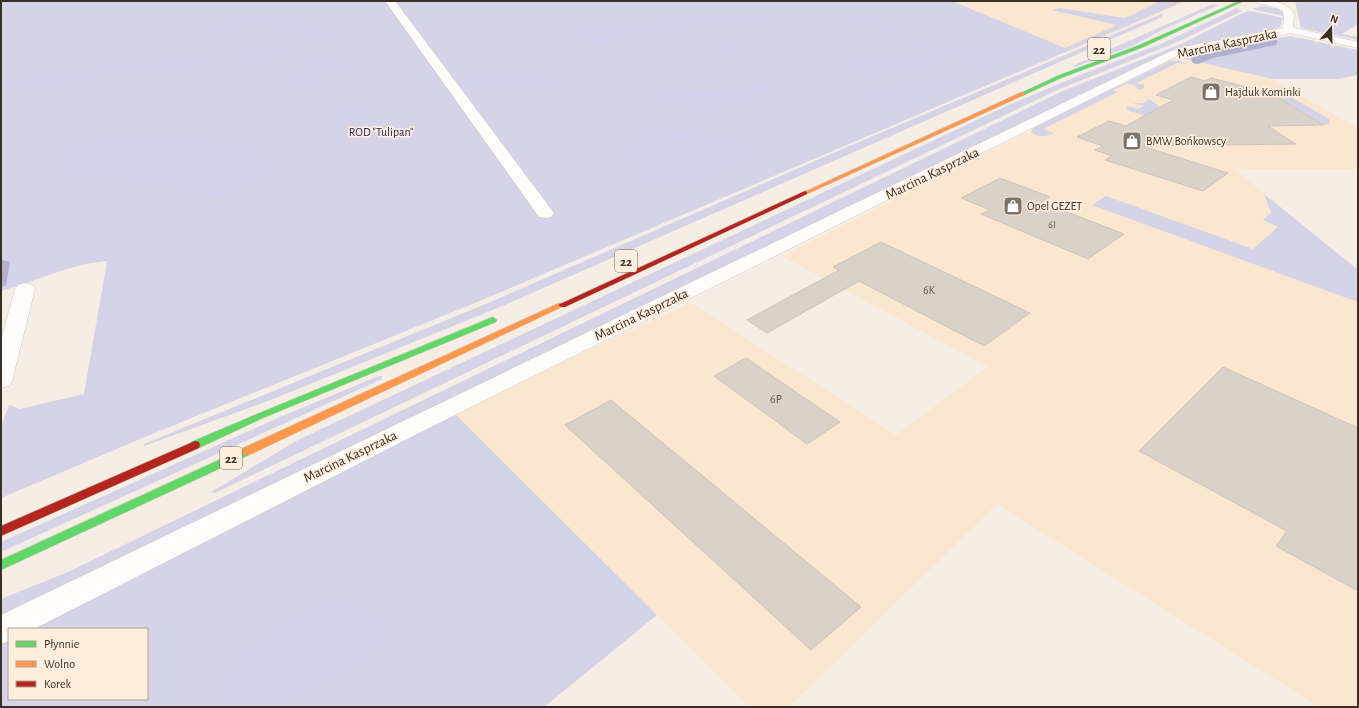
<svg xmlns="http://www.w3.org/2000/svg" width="1359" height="708" viewBox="0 0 1359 708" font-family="'Alegreya Sans',sans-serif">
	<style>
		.built { fill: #fbe6d0 }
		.green { fill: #d4d3e7 }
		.forest { fill: #d3d3ec }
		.water { fill: #b0b0d1 }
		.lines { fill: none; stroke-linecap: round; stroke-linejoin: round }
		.canal { fill: #b0b0d1; fill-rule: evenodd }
		.building { fill: #dad1c8; stroke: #ccc4bb }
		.street-casing { stroke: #d2c9c0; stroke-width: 1 }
		.fast-casing { stroke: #d0cbc6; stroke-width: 1 }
		.slow-casing { stroke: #d0cbc6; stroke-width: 1 }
		.jam-casing { stroke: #d0cbc6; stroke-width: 1 }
		.street { fill: #fefcfb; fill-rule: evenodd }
		.fast { fill: #63d668; fill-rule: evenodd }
		.slow { fill: #ff974d; fill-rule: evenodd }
		.jam { fill: #b3261e; fill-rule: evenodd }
		.labels { text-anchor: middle; stroke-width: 3.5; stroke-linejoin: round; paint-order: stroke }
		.far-number-label { font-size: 10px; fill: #61584e }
		.far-poi-label { font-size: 12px; fill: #392f25; stroke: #fdeedd; text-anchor: start }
		.far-park-label { font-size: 12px; fill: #282562; stroke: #fdeedd }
		.number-label { font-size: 12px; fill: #61584e }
		.shield { fill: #fdeedd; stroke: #74685c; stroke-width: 1 }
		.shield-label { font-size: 13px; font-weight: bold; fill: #392f25 }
		.street-label { font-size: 14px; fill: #392f25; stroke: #fdeedd }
	</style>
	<rect width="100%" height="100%" fill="#f6ede4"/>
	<path class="built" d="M952 1H1188L1071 51Z
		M1177 57 1272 79 1358 128V169H1234L1358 270V707H1319L997 504 789 707H750L454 413 691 303 896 435 988 367 782 256Z"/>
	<path class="green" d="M1 1H952L1065 48 1117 25 1052 10 1059 8 1124 18 1130 16 1160 1H1185L487 298 140 439 1 498V427L9 405 20 409 84 394 107 261C70 264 37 281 1 291Z
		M1295 1H1358V24L1342 34 1358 37V40L1301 28Z
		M1213 4 1219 5 1164 29 1132 46 1075 67 1072 66Z
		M1262 6 1279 9 1284 13V16L1252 9Z
		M1237 8 1242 11 1177 42 1057 90 215 493 211 492 298 440 1011 104 1085 73 1161 44Z
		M1250 11 1283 18 1280 27 1271 31 1183 47 1169 52 1 619V599L68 572 1063 91 1181 44 1245 12Z
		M1164 13 1160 18 500 307 273 399 144 446V444L488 303 838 151Z
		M1290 36 1358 50V75L1338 79H1272L1177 57Z
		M1170 61H1180L1188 64 1177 63 1136 83 1144 85V88L1139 90 1134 85 1127 84 1113 90 1118 92 1043 129 1054 133C1047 137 1037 137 1031 132L1034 127Z
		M1262 87 1284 93 1329 119 1330 123 1324 125 1282 100 1253 92Z
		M1150 99 1185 128 1130 111 1126 108 1127 106 1138 109 1144 106 1133 103H1143Z
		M1264 194 1358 270V302L1092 205 1106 196 1253 249 1278 227 1263 220 1271 213Z
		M379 376H382V379L1 552V542L280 417Z
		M454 413 657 615 544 707H1V641L9 637V699H147V629H25Z"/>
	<path class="forest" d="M737 14 753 15 764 18V22L740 26 714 22 689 28 630 33 616 36 605 45C589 44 577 42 563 35L574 29 588 27 638 25 670 20Z
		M848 14 885 22 897 28 898 31C883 37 864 22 848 17Z
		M294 17 307 18 309 21 306 27 333 33 329 37C314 35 298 33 283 30 272 28 269 21 254 23 241 25 215 37 203 28 229 12 265 20 294 17Z
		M723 39 746 50V52L725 59H708L718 52 716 49 707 42Z
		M911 44C937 45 963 51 989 52 1006 52 1025 47 1041 52L1020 57 993 67 984 68 963 58 946 53 906 46Z
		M287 47 299 48 265 62 249 65 236 57H219L208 61 198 70 176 73 140 70 86 77 67 80 51 89 39 91 1 86V81Z
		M852 53C861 54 869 56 878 56 907 56 916 49 946 62L927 63 919 67 888 74 870 75 845 70 836 60Z
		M330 56 336 59 363 66V71L322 75 324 80 327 84C315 92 305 89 292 85L290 77C303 61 310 58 330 56Z
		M467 74 505 77H543L560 80 559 89C554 90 548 92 543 91 539 91 535 89 531 89 505 88 479 91 455 78Z
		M941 77 966 80 960 87 904 109 888 107 864 97 866 89 890 86Z
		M762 84 783 88 775 92 718 110 692 109 675 104 651 101 645 99 650 95 661 91 725 92 740 86Z
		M349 104 364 105 370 111C366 123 352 123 341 125L337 117 335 110Z
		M658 131 694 133 733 137 750 144 755 156 728 167 706 180 677 186 646 184 627 159 630 138Z
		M190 136 216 144 244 147 262 153 268 168 264 179 241 192 213 197 153 183 123 178 92 177 70 173 60 165 65 150 88 141H127L151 138Z
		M348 603 386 624 377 654 323 680 281 707H216L218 687 248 647 302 608Z"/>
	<path class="water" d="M1 260 10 262 6 285 1 287Z"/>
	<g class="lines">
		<path class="canal" d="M1272 38 1276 39 1278 42 1276 45 1213 58 1198 64 1193 63 1191 60C1199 49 1257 41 1272 38Z"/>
	</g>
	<path class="building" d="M1191 77 1205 81 1211 78 1270 93 1324 125 1268 126 1296 144 1142 146 1228 173 1203 191 1105 160 1112 156 1095 150 1103 146 1077 137 1109 121 1126 126 1173 100 1156 95Z
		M1000 178 1050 197 1041 202 1124 234 1088 259 981 214 990 210 961 198Z
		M881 242 1030 313 984 346 859 281 767 333 747 320 839 270 833 267Z
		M746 358 840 422 807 444 714 376Z
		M1223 367 1358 428V591L1276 546 1287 531 1139 451Z
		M611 400 861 607 811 650 565 425Z"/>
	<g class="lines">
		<defs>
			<path id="street" d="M385 1H395L554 213 551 217 545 218 539 217Z
				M1255 1C1270 1 1286 0 1294 14L1293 26 1295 28 1358 42V48L1291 33 1179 55 423 431 34 629H9V641L1 644V615L1171 51 1184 47 1283 28 1284 19 1283 11 1275 7 1257 3Z
				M25 283 32 285 35 289 12 381 9 386 1 388V340L15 289 18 285Z"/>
			<path id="fast" d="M1239 1H1244L1141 48 1061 78 1024 95 1019 94 1057 76 1137 46Z
				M493 317 497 320 496 322 263 418 199 448H191L190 445 191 442 257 414Z
				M245 448 249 449 250 452 249 455 1 570V560Z"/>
			<path id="slow" d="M1022 92 1025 94 1024 95 807 194H803L802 193Z
				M559 303H562L566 305 249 455H241L240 452 241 449Z"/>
			<path id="jam" d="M805 191 807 192V194L565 307H562L558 305Z
				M195 441 199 442 200 445 199 448 1 536V526Z"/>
		</defs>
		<use href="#street" class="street-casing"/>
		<use href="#fast" class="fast-casing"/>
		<use href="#slow" class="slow-casing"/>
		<use href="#jam" class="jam-casing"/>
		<use href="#street" class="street"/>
		<use href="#fast" class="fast"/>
		<use href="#slow" class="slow"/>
		<use href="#jam" class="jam"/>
	</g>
	<defs>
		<symbol id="shop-square" viewBox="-11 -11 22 22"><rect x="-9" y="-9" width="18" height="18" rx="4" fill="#7b7268" stroke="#fdeedd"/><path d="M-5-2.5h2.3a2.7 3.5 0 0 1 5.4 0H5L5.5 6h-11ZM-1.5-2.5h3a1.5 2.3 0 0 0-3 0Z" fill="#fff"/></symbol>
	</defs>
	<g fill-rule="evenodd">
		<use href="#shop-square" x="1200" y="81" width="22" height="22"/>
		<use href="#shop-square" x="1121" y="130" width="22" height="22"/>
		<use href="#shop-square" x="1002" y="195" width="22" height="22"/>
	</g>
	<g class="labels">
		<g class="far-number-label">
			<text x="1052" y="228">6I</text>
		</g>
		<g class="far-poi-label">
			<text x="1225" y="96">Hajduk Kominki</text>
			<text x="1146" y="145">BMW Bońkowscy</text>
			<text x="1027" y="210">Opel GEZET</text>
		</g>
		<g class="far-park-label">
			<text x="381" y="136">ROD "Tulipan"</text>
		</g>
		<g class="number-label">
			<text x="929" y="294">6K</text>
			<text x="776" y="403">6P</text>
		</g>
		<g class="shield">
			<rect x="1088" y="38" width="22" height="22" rx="3"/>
			<rect x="615" y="250" width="22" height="22" rx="3"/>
			<rect x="220" y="447" width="22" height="22" rx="3"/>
		</g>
		<g class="shield-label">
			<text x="1099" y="54">22</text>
			<text x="626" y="266">22</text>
			<text x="231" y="463">22</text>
		</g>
		<g class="street-label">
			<text transform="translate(1227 43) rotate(-12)" y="5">Marcina Kasprzaka</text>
			<text transform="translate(932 173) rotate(-26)" y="5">Marcina Kasprzaka</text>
			<text transform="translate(641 314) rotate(-26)" y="5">Marcina Kasprzaka</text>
			<text transform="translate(350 456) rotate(-26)" y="5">Marcina Kasprzaka</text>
		</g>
	</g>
	<rect width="1359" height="708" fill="none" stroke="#392f25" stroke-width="4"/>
	<rect x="8" y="628" width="140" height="72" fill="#fdeedd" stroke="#afa293"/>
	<rect x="16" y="641" width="20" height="6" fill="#63d668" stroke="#afa293"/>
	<text x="44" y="648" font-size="12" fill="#392f25">Płynnie</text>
	<rect x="16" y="661" width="20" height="6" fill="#ff974d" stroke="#afa293"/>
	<text x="44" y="668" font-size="12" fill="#392f25">Wolno</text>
	<rect x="16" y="681" width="20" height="6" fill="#b3261e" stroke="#afa293"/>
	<text x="44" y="688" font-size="12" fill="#392f25">Korek</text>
	<g transform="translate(1331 28) rotate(20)" stroke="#fdeedd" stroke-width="3" paint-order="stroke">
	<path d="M0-3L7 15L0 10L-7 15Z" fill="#392f25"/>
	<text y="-6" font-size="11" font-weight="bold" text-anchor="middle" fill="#392f25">N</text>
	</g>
</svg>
